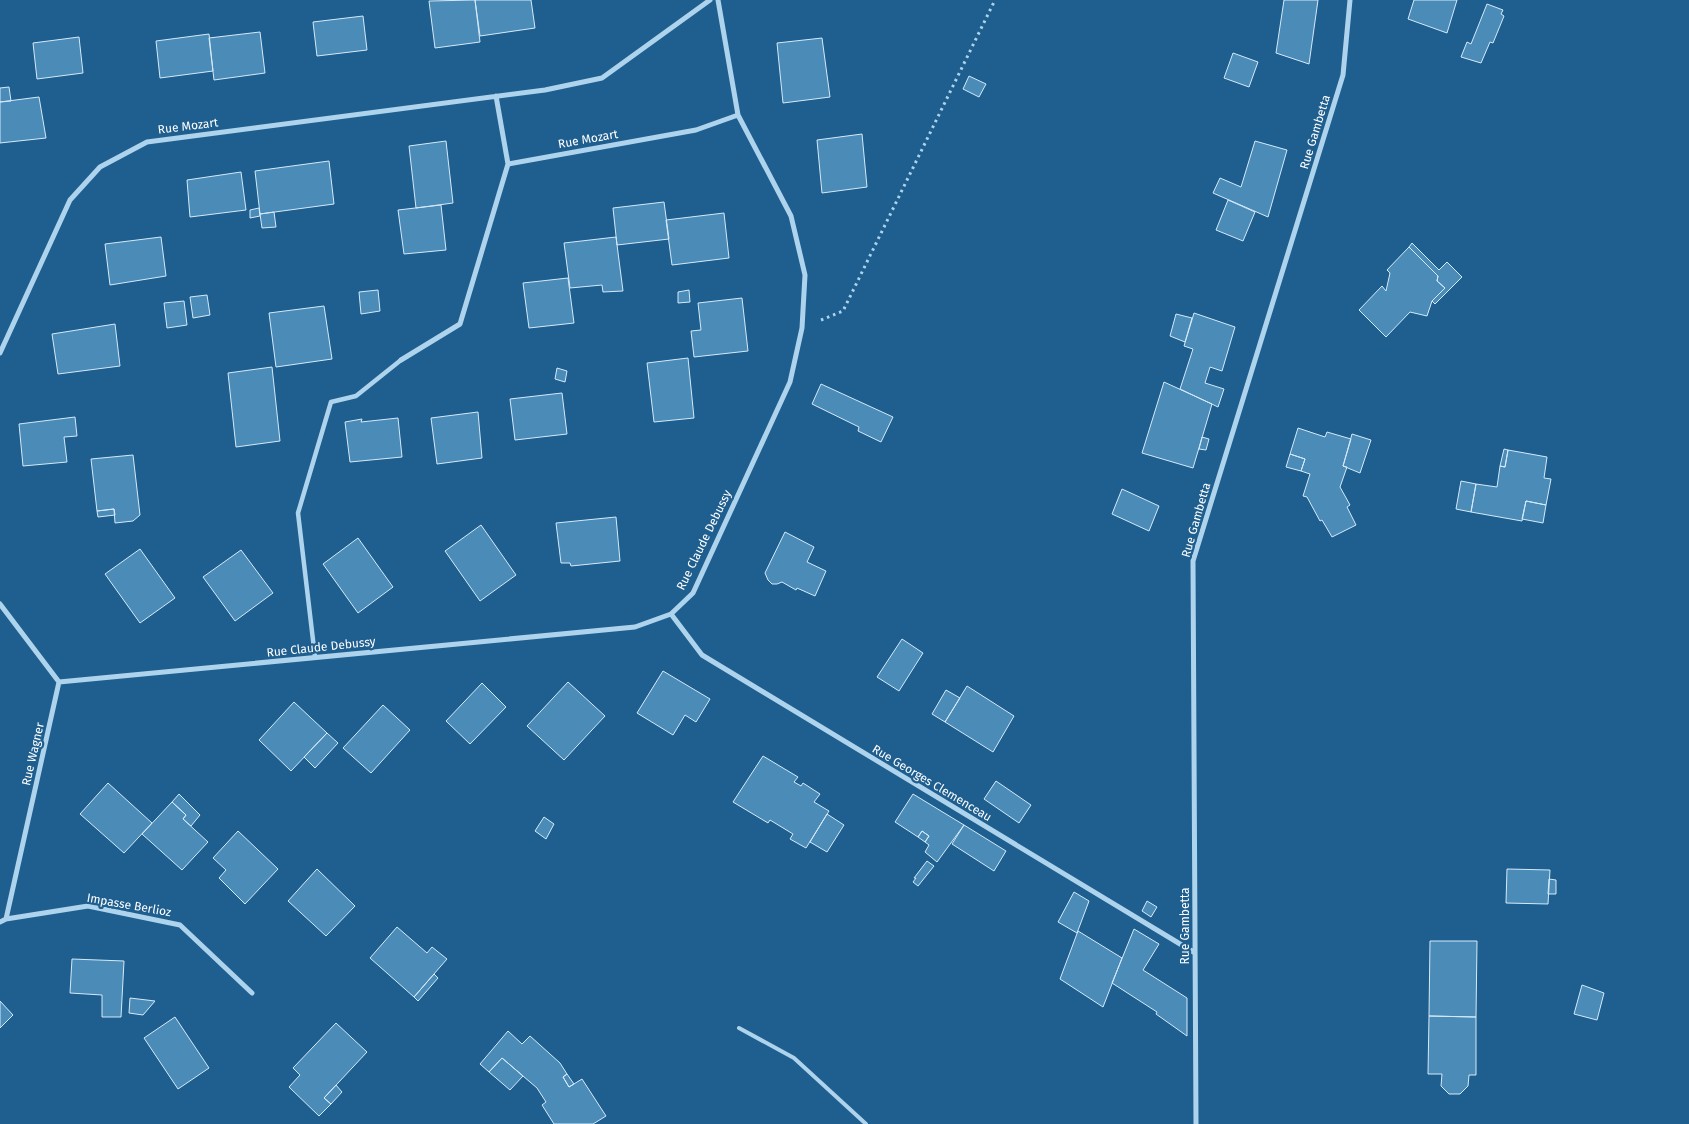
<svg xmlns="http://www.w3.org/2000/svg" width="1689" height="1124" viewBox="0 0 1689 1124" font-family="'Fira Sans',sans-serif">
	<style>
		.building { fill: #4b8bb8; stroke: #d4eaf9 }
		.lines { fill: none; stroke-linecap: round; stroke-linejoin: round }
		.path { stroke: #aed3ed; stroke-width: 3; stroke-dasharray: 2.5 4; stroke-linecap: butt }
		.service { stroke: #aed3ed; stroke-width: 4 }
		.pedestrian { stroke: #aed3ed; stroke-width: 4.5 }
		.minor { stroke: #aed3ed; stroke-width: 5 }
		.labels { text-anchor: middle; stroke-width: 4.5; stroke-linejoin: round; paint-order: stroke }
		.street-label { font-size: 12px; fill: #fff; stroke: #1f5f8f }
	</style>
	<rect width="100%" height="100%" fill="#1f5f8f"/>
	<path class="building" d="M475 0 480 42 435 48 429 1Z
		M475 0H531L535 28 480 36Z
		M1284 0H1318L1309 64 1276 53Z
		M1414 0H1457L1447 33 1408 19Z
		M1487 4 1503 10 1501 14 1504 16 1493 43 1490 42 1481 63 1461 57 1467 42 1471 44Z
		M363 16 367 50 317 56 313 22Z
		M260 32 265 73 214 80 209 38Z
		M209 34 213 71 160 78 156 41Z
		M79 37 83 73 37 79 33 43Z
		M822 38 830 97 783 103 777 43Z
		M1233 53 1258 62 1249 87 1224 78Z
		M969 76 986 84 979 97 963 89Z
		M9 87 11 101 0 102V88Z
		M39 97 46 138 0 143V102Z
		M862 134 867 187 822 193 817 140Z
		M446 141 453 203 416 208 409 146Z
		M1255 141 1287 150 1268 217 1213 193 1220 178 1241 187Z
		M329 161 334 204 260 214 255 171Z
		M241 172 246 210 190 217 187 180Z
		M1228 200 1255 212 1243 241 1216 230Z
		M664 202 669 239 617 245 613 208Z
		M441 205 446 250 404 254 398 210Z
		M259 208 260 216 250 218V210Z
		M274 212 276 227 262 228 260 214Z
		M724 213 729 258 672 265 666 220Z
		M161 237 166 276 110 285 105 244Z
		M616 237 623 291 603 292 602 285 570 288 564 243Z
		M1412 243 1439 270 1447 262 1462 277 1435 304 1432 301 1445 288 1437 281 1438 276 1409 247Z
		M1409 247 1438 276 1437 281 1445 288 1432 301 1427 316 1410 312 1386 337 1359 310 1382 286 1386 291 1390 273 1387 270Z
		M568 278 574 323 529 328 523 283Z
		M378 290 380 311 361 314 359 292Z
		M689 290 690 302 678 303V292Z
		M207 295 210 315 193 318 190 297Z
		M742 298 748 351 694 357 691 331 701 330 698 303Z
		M184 301 187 325 167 328 164 303Z
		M324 306 332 359 276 367 269 313Z
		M1194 313 1235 327 1222 371 1210 367 1205 383 1224 389 1218 407 1180 389 1193 349 1184 346Z
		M1176 314 1192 318 1185 342 1170 336Z
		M115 324 120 366 58 374 52 334Z
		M688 358 694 418 654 422 647 363Z
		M272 367 280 441 236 447 228 373Z
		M557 368 567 371 565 382 555 379Z
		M1164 382 1212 404 1193 468 1142 453Z
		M821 384 893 417 881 442 858 431 859 427 812 404Z
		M562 393 567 434 515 440 510 399Z
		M478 412 482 458 437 464 431 418Z
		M75 417 77 436 64 437 67 462 23 466 19 424Z
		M398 418 402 457 350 462 345 422 362 419 361 422Z
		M1298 428 1325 437 1327 432 1351 439 1343 466 1347 467 1340 487 1350 505 1347 507 1356 525 1332 537 1322 520 1320 521 1307 497 1303 496 1310 474 1301 471 1305 459 1290 454Z
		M1352 434 1371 440 1360 473 1343 466Z
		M1202 437 1209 439 1206 450 1199 449Z
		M1504 449 1508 450 1505 467 1500 466Z
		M1508 450 1547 457 1544 478 1551 479 1546 505 1526 501 1522 521 1471 512 1476 484 1497 487 1500 466 1505 467Z
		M1290 454 1305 459 1301 471 1286 467Z
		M133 455 140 515 133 521 115 523 114 509 97 511 91 459Z
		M1461 481 1476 484 1471 512 1456 509Z
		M1122 489 1159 506 1149 531 1112 514Z
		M1526 501 1546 505 1543 523 1522 519Z
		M114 509 115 515 98 517 97 511Z
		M616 517 620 561 571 566 570 563H561L556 523Z
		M481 525 516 575 480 601 445 551Z
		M785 532 814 547 807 562 826 571 815 596 797 588 796 590 782 582 777 584H772L768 580 765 573Z
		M358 538 393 587 358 613 323 564Z
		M140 549 175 598 140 623 105 574Z
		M241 550 273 593 235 621 203 577Z
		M902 639 923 653 899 691 877 677Z
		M663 671 710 699 696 722 685 715 673 735 637 713Z
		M568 682 605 716 564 760 527 726Z
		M482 683 506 707 470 744 446 721Z
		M967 686 1014 716 993 752 945 722Z
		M946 690 960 698 945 722 932 714Z
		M294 702 327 733 291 771 259 740Z
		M383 705 410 730 371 773 343 748Z
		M327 733 338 743 315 768 304 757Z
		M763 756 798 777 794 782 801 786 803 783 820 794 814 802 829 811 806 848 790 839 793 834 770 820 768 823 733 802Z
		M996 781 1031 805 1019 823 984 799Z
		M108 783 152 823 124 853 80 814Z
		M179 794 200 815 191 826 183 819 186 815 172 802Z
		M913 794 964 825 937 862 925 852 929 845 925 842 929 836 922 831 918 837 895 822Z
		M172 802 186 815 183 819 208 842 182 870 142 834Z
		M827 814 844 825 827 852 810 842Z
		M544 817 554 824 546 839 535 831Z
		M964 825 1006 851 994 871 952 844Z
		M238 831 278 869 245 904 219 878 226 870 213 858Z
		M922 831 929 836 925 842 918 837Z
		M927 861 934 866 918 886 913 882 916 878H914Z
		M317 869 355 906 326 936 288 901Z
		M1507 869 1550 870 1548 904 1506 903Z
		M1549 879 1556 880V894H1548Z
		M1074 892 1089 901 1077 933 1058 922Z
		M1147 901 1157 907 1151 917 1142 911Z
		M397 927 427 953 432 947 447 959 414 997 370 958Z
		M1134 929 1159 944 1143 970 1187 998V1036L1156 1014 1157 1012 1112 983Z
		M1078 931 1122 958 1103 1007 1060 979Z
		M1430 941H1477L1476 1017 1429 1016Z
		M72 959 124 961 121 1017H102V995L70 993Z
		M434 974 438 978 418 1001 414 997Z
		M1582 985 1604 993 1597 1020 1574 1014Z
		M130 998 155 1001 143 1015 129 1013Z
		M0 1001 13 1015 0 1028Z
		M1429 1016 1476 1017V1075H1469L1468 1086 1460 1094H1449L1441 1086 1442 1074H1428Z
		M175 1017 209 1068 178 1089 144 1038Z
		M336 1023 367 1052 324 1098 331 1104 319 1116 289 1087 300 1075 293 1068Z
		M508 1031 522 1044 530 1036 560 1063 567 1074 563 1077 569 1087 582 1079 606 1116 593 1124H554L542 1105 546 1102 537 1088 502 1058 489 1072 480 1064Z
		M502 1058 523 1076 510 1090 489 1072Z
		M567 1074 574 1084 569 1087 563 1077Z
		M336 1085 342 1092 331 1104 324 1098Z"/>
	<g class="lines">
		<path class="path" d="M821 320 843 311 995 0"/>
		<path class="service" d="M739 1028 794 1058 866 1124"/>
		<path class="pedestrian" d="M315 657 298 513 331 402 356 396 401 360"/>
		<path class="minor" d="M496 96 508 164 696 130 738 115
			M0 353 70 200 100 167 147 142 545 90 602 78 710 0
			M401 360 460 324 508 164
			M0 604 59 682 6 919 0 922
			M671 614 702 655 1195 953
			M59 682 635 627 671 614 693 593 790 382 802 328 805 275 791 216 738 115 718 0
			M6 919 88 906 180 925 252 993
			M1196 1124 1193 561 1343 75 1350 0"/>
	</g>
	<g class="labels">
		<g class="street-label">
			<text transform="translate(188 126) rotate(-7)" y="4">Rue Mozart</text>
			<text transform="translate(1315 132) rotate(-73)" y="4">Rue Gambetta</text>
			<text transform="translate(588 139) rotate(-10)" y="4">Rue Mozart</text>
			<text transform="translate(1196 520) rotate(-74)" y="4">Rue Gambetta</text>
			<text transform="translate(704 540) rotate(-64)" y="4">Rue Claude Debussy</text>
			<text transform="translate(321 647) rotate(-6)" y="4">Rue Claude Debussy</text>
			<text transform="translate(33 754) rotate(-77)" y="4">Rue Wagner</text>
			<text transform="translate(932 783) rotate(31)" y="4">Rue Georges Clemenceau</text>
			<text transform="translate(129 905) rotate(10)" y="4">Impasse Berlioz</text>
			<text transform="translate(1185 926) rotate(-90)" y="4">Rue Gambetta</text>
		</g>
	</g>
</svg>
